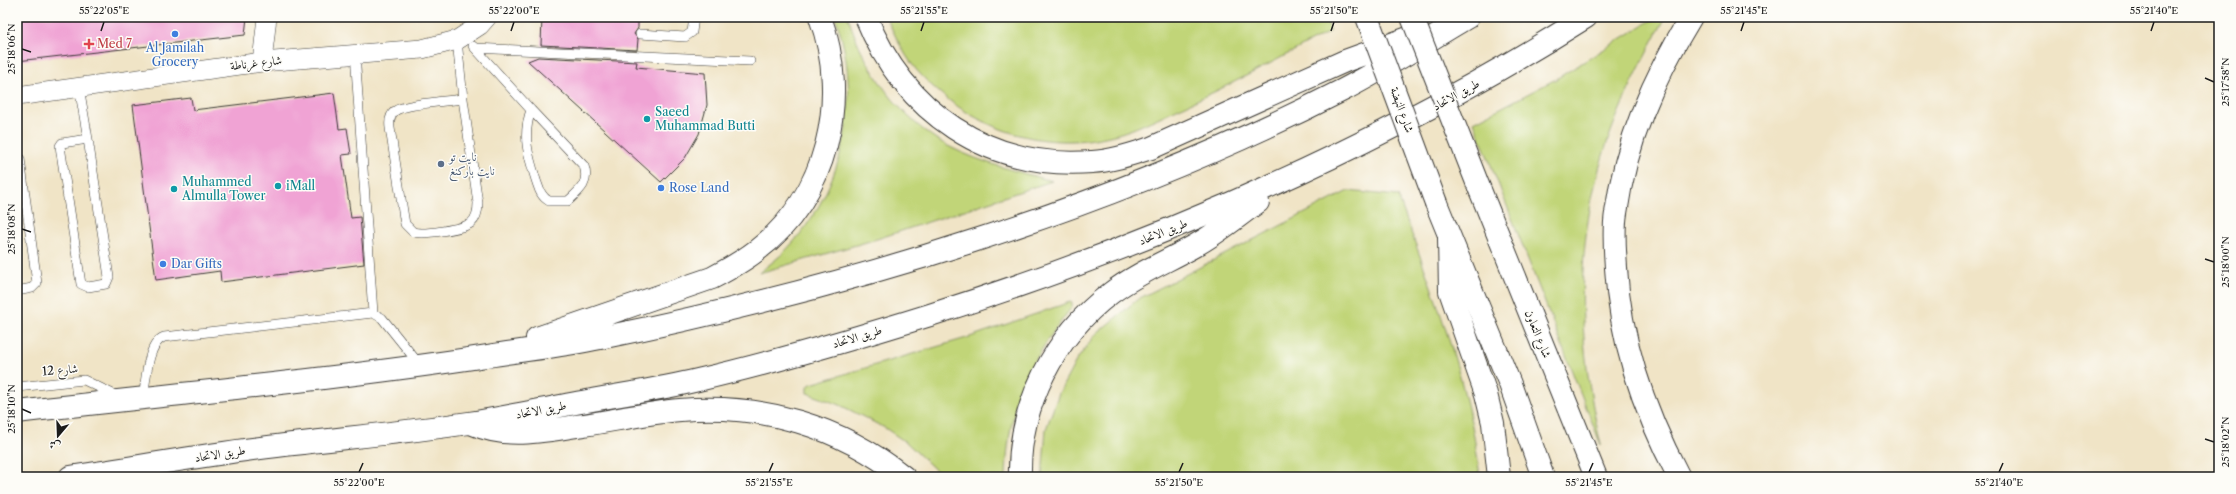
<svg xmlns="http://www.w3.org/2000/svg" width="2236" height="494" viewBox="0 0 2236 494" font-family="'Libre Caslon Text',Amiri,serif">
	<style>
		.green { fill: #c1d578; stroke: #6e784a }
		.building { fill: #f0a3d4 }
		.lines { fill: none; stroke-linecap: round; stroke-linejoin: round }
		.lane-casing { stroke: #3c3a36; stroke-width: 10 }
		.street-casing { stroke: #3c3a36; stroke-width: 20 }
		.secondary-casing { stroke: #3c3a36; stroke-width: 24 }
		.highway-casing { stroke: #3c3a36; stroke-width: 24 }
		.lane { stroke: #fff; stroke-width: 9 }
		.street { stroke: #fff; stroke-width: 19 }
		.secondary { stroke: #fff; stroke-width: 22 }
		.highway { stroke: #fff; stroke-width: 22 }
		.secondary-bridge-casing { stroke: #3c3a36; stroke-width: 24; stroke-linecap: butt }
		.secondary-bridge { stroke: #fff; stroke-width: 22 }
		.ticks { fill: none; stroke: #1c1c1c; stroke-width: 1.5 }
		.shop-dot { fill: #3f7fe0; stroke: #fdfcf7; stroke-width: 1.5 }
		.health-dot { fill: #e0444e; stroke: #fdfcf7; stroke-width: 1.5 }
		.culture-dot { fill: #0f9aa8; stroke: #fdfcf7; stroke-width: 1.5 }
		.service-dot { fill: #5c6f8a; stroke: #fdfcf7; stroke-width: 1.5 }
		.labels { text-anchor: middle; stroke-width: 3; stroke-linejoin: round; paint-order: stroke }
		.health-label { font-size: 12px; fill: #be3a42; stroke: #fdfcf7; text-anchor: start }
		.shop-label { font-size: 12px; fill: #366cbe; stroke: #fdfcf7; text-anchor: start }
		.street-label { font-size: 12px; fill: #1c1c1c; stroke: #fdfcf7 }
		.culture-label { font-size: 12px; fill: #0d838f; stroke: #fdfcf7; text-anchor: start }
		.service-label { font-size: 12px; fill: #4e5e75; stroke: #fdfcf7; text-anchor: start }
		.neatline { fill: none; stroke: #1c1c1c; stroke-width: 1.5 }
		.ticks-label { font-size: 10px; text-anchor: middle; fill: #1c1c1c }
	</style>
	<rect width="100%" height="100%" fill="#fdfcf7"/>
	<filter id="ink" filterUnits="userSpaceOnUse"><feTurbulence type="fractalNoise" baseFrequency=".025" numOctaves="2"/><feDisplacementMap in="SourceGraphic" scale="8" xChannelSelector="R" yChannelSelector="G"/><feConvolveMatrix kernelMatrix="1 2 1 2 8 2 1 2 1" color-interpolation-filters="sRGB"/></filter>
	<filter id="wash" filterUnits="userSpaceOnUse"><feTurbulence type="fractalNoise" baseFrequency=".012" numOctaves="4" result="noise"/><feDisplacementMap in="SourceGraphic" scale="16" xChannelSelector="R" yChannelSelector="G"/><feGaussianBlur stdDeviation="0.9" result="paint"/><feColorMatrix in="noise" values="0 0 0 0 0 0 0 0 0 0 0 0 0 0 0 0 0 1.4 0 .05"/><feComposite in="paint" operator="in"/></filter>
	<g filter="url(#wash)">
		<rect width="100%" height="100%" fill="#f0e4c6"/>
		<path class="green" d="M835 17H848C864 68 900 120 948 146 981 163 1016 171 1052 181L877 239 759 273C768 265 779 258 787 249 845 188 864 96 835 17Z
			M886 17H1325L1331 31C1280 58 1230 86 1177 109 1159 117 1141 127 1121 133 1047 155 975 131 922 76 906 60 896 37 886 17Z
			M1656 17H1666C1646 53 1627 90 1612 129 1573 233 1576 338 1601 445L1474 122 1556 79Z
			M1348 191 1398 196C1431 288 1469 379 1480 477H1042L1046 429 1059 393 1076 361 1096 334 1138 299Z
			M1070 302 1072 303V307C1028 363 1008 404 1006 477H943L907 443 885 428 840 405 807 393V387L811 384 970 337Z"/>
		<g id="blocks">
			<path class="building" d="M17 17H247L245 35 17 61Z
				M542 17H586L638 21V28L634 34 638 39 637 50 541 45Z
				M538 57 637 62 636 67 705 73 707 105 699 134 685 158 661 182 528 61Z
				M334 93 339 129 347 128 351 154 342 155 351 218 360 217 364 264 221 282 220 271 156 280 133 105 191 98 193 110Z"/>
		</g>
	</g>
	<g filter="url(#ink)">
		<use href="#blocks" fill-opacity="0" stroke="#3c3a36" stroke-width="1"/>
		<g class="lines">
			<defs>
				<path id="lane" d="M640 34 685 37 692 32 694 17
					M457 40 463 99 478 203C478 211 477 218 471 223 463 229 423 235 413 232L405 224 404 218 390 128C389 121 390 115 395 111 404 104 449 101 463 99
					M473 46 531 110
					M475 48 750 61
					M355 53 373 313
					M79 87 88 139
					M531 110 584 166C590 183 579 191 568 201H549C540 196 539 188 536 180 528 155 522 136 531 110Z
					M88 139 109 277 106 284 88 287 81 284 60 146 62 143Z
					M17 155 20 159 37 283 32 288 17 291
					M17 387 84 380 117 396
					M143 398C146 382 147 343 164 337L373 313 382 318 419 364"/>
				<path id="street" d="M262 62 267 17
					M17 96 262 62 422 49 457 40 480 25 487 17"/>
				<path id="secondary" d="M1480 190 1596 477
					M1436 203 1510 384 1543 477"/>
				<path id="highway" d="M866 17C904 112 988 170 1092 162 1112 161 1132 154 1151 148L1345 61 1419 34
					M1449 238 1450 291 1486 394 1493 423 1499 477
					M537 338 712 278C727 270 742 262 756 251 828 197 850 99 820 17
					M17 412C174 394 331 380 487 356 524 350 563 346 600 338 852 287 1114 207 1343 90 1386 68 1427 41 1468 17
					M473 424C509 440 546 430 584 425 616 420 648 413 680 410 762 403 840 426 904 477
					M70 477C129 468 187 458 245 450 320 440 394 434 469 423 508 417 548 408 587 401 624 394 661 389 698 380 776 362 853 339 930 315 1160 242 1382 146 1586 17
					M1020 477C1018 406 1055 335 1111 293 1137 273 1168 261 1196 245 1218 233 1238 216 1258 202
					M1679 477C1644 411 1620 343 1616 268 1615 250 1613 231 1616 213 1626 141 1653 79 1691 17"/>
			</defs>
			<use href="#lane" class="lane-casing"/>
			<use href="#street" class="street-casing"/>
			<use href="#secondary" class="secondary-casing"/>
			<use href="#highway" class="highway-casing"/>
			<use href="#lane" class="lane"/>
			<use href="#street" class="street"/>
			<use href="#secondary" class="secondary"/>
			<use href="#highway" class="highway"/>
			<defs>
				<path id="secondary-bridge" d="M1367 17 1436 203
					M1412 17 1480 190"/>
			</defs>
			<use href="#secondary-bridge" class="secondary-bridge-casing"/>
			<use href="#secondary-bridge" class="secondary-bridge"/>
		</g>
	</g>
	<path class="ticks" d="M101 31 104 22M511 31 514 22M921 31 924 22M1331 31 1334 22M1741 31 1744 22M2151 31 2154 22M22 49 31 52M2205 78 2214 82M22 229 31 232M2205 259 2214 262M22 409 31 413M2205 439 2214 442M359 472 363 463M769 472 773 463M1179 472 1183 463M1589 472 1593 463M1999 472 2003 463"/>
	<g class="shop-dot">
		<circle cx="175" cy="34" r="4"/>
		<circle cx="661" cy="188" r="4"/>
		<circle cx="163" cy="264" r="4"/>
	</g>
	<path class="health-dot" d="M87 38h4v4h4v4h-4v4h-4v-4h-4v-4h4z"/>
	<g class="culture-dot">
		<circle cx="647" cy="119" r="4"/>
		<circle cx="278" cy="186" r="4"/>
		<circle cx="174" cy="189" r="4"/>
	</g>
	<circle class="service-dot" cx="441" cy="164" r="4"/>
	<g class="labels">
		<g class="health-label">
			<text x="97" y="48">Med 7</text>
		</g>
		<g class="shop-label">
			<text x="175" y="52" text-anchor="middle">Al Jamilah<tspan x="175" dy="14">Grocery</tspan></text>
			<text x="669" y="192">Rose Land</text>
			<text x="171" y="268">Dar Gifts</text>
		</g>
		<g class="street-label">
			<text transform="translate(256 63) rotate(-7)" y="4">شارع غرناطة</text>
			<text transform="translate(1456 95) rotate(-29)" y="4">طريق الاتحاد</text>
			<text transform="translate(1402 110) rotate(70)" y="4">شارع النهضة</text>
			<text transform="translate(1163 232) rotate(-22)" y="4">طريق الاتحاد</text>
			<text transform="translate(1538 334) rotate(68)" y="4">شارع التعاون</text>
			<text transform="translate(857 337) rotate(-17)" y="4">طريق الاتحاد</text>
			<text transform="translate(60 370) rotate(-5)" y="4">شارع 12</text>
			<text transform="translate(541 410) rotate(-11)" y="4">طريق الاتحاد</text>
			<text transform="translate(220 454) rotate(-9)" y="4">طريق الاتحاد</text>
		</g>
		<g class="culture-label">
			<text x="655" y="116">Saeed<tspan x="655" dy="14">Muhammad Butti</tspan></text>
			<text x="182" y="186">Muhammed<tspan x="182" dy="14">Almulla Tower</tspan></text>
			<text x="286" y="190">iMall</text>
		</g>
		<g class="service-label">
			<text x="449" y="161">نايت تو<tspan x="449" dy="14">نايت باركنغ</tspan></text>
		</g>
	</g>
	<rect width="2236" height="494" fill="none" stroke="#fdfcf7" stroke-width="44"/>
	<g transform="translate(58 436) rotate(199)" stroke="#fdfcf7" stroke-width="3" paint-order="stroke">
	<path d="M0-3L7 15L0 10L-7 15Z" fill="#1c1c1c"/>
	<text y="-6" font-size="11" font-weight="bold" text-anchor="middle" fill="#1c1c1c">ش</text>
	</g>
	<rect x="22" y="22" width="2192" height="450" class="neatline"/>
	<g class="ticks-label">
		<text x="104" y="14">55°22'05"E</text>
		<text x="514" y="14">55°22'00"E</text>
		<text x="924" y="14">55°21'55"E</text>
		<text x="1334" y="14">55°21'50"E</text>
		<text x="1744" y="14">55°21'45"E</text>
		<text x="2154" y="14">55°21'40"E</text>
		<text transform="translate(11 49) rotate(-90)" y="4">25°18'06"N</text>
		<text transform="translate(2225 82) rotate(-90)" y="4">25°17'58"N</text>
		<text transform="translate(11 229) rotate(-90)" y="4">25°18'08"N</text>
		<text transform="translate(2225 262) rotate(-90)" y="4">25°18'00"N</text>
		<text transform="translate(11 409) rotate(-90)" y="4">25°18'10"N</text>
		<text transform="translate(2225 442) rotate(-90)" y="4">25°18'02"N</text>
		<text x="359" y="486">55°22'00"E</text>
		<text x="769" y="486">55°21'55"E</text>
		<text x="1179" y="486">55°21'50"E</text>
		<text x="1589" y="486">55°21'45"E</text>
		<text x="1999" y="486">55°21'40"E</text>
	</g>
</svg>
